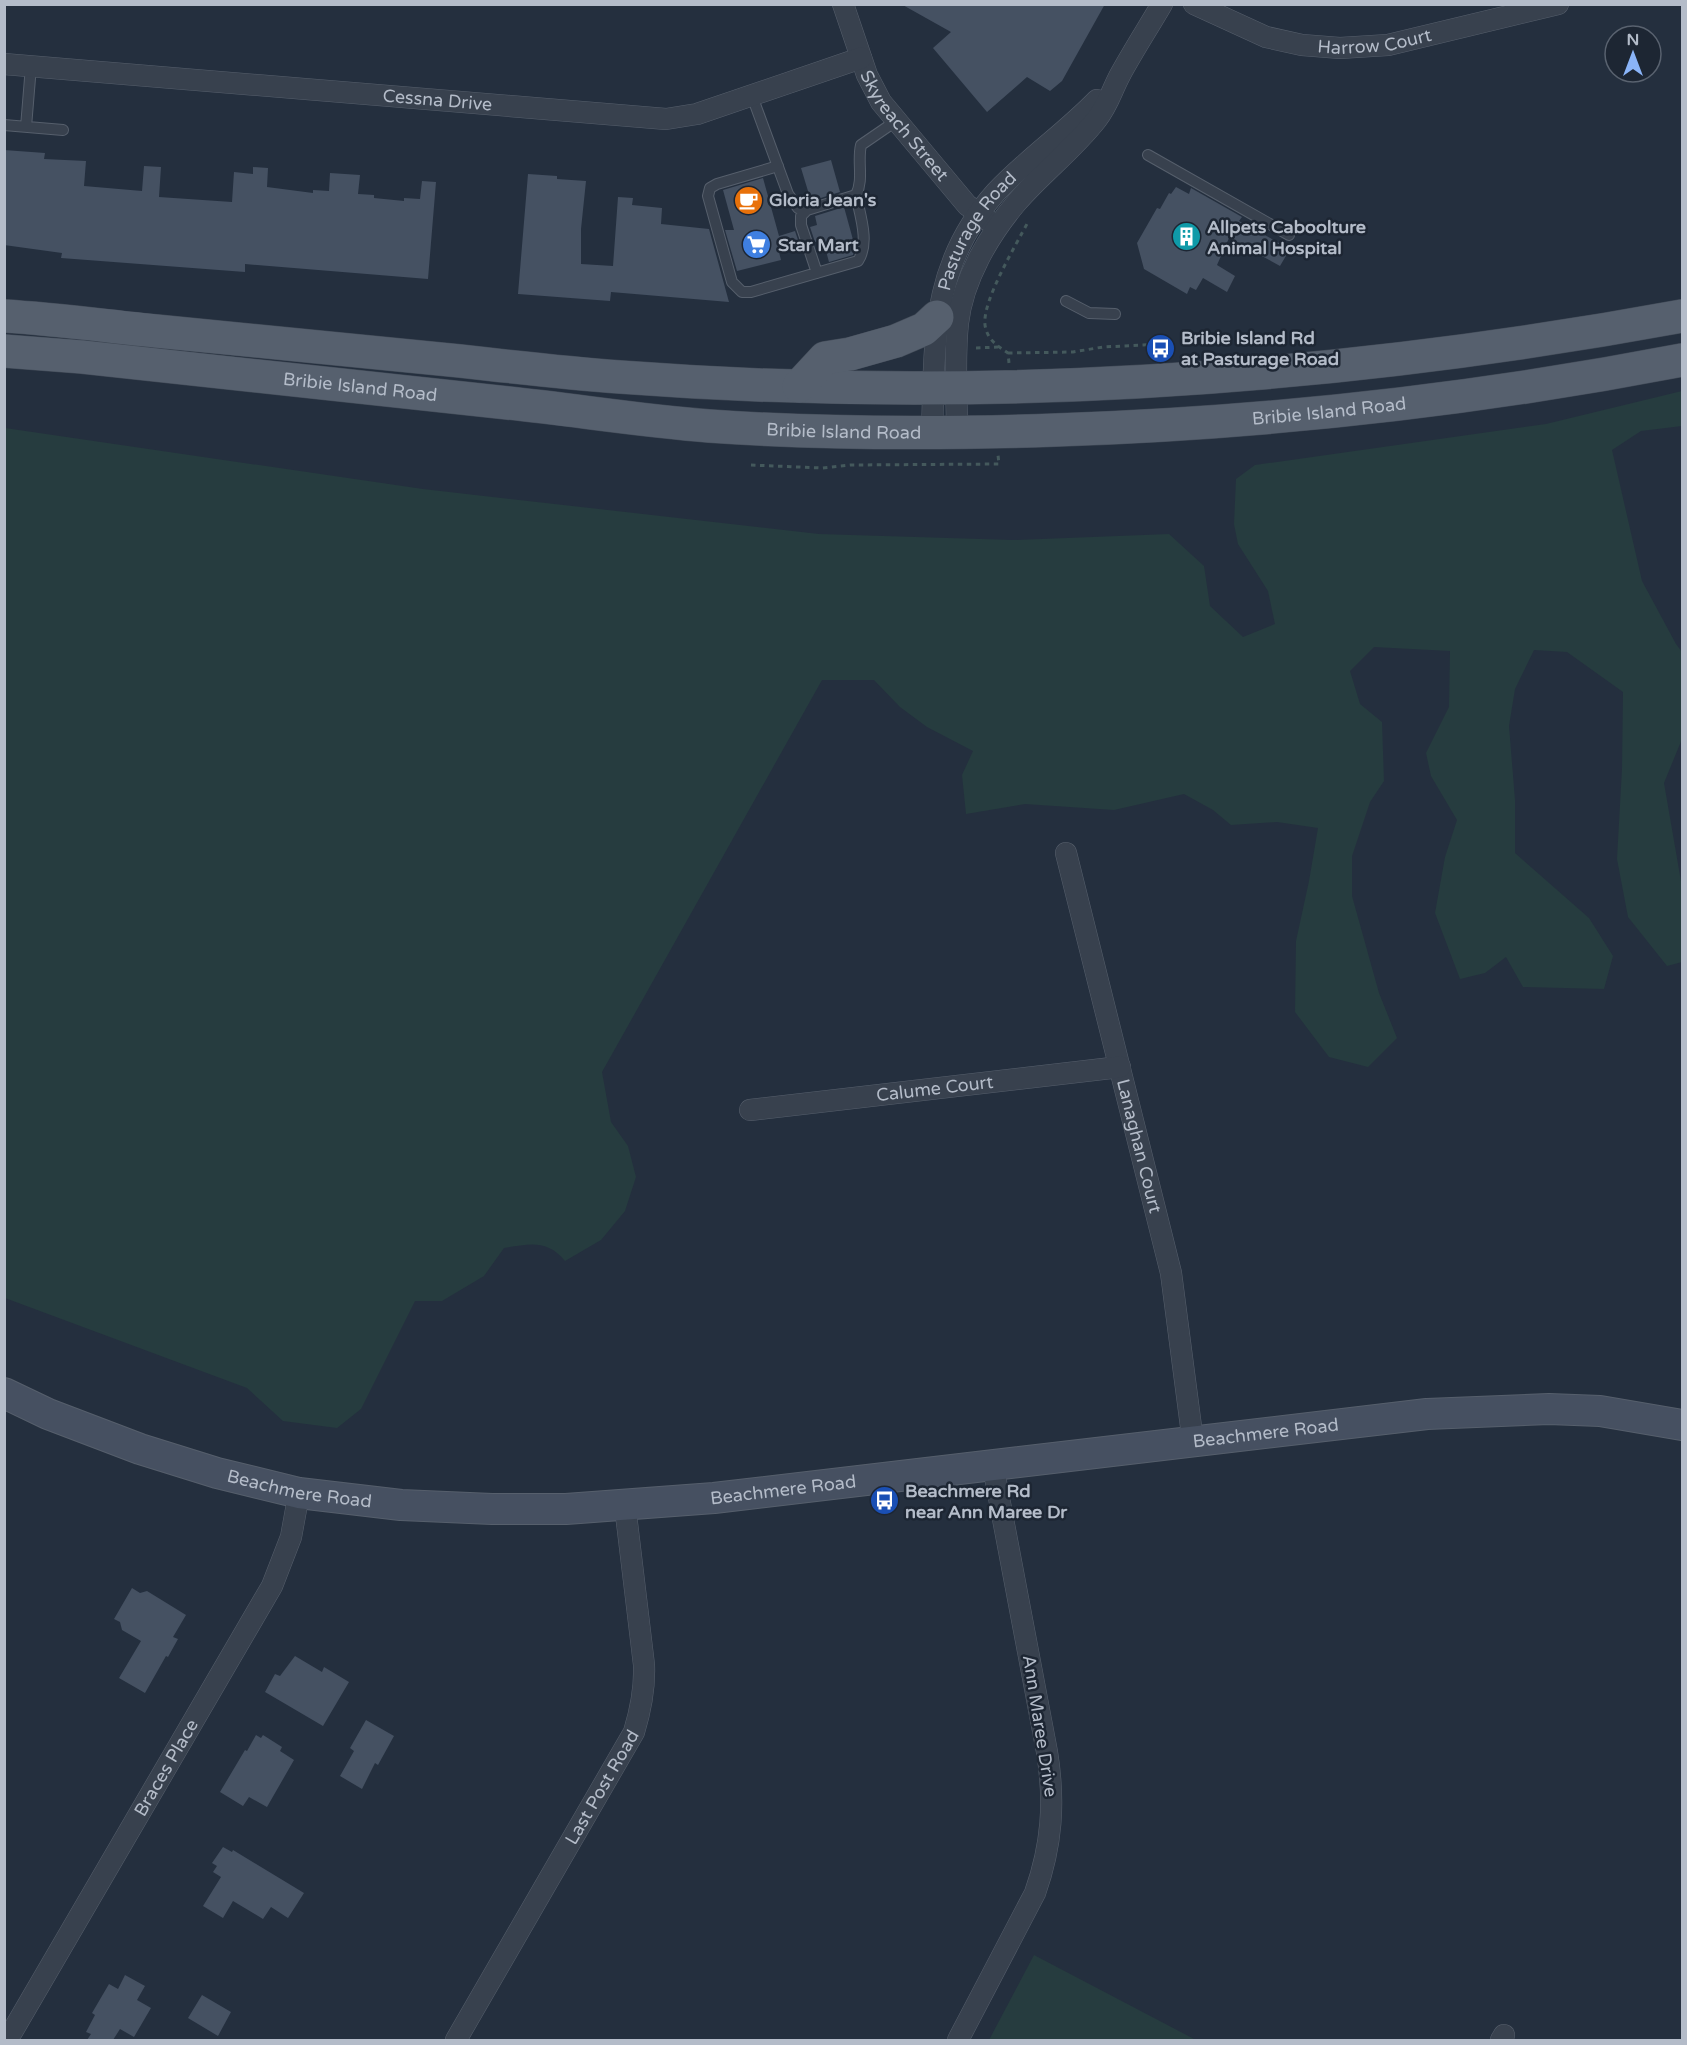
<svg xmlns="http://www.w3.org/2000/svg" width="1687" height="2045" viewBox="0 0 1687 2045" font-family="'Varela Round',sans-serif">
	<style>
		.green { fill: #263c3f }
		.building { fill: #455162 }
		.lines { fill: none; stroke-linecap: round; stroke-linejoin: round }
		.service-casing { stroke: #565f6c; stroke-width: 12 }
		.minor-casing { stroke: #565f6c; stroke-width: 22 }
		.secondary-casing { stroke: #565f6c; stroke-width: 32 }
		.primary-casing { stroke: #414a57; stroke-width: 34 }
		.path { stroke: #44595c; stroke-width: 3; stroke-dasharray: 4.5 4.5; stroke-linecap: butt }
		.service { stroke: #38414e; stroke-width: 10 }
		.minor { stroke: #38414e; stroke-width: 21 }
		.secondary { stroke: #465061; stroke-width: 30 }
		.primary { stroke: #56606e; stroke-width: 33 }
		.labels { text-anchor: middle; stroke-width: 5; stroke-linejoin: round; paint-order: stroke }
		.street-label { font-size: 18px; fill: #b4bcc9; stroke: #1d2633 }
		.poi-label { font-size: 18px; font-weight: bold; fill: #b4bcc9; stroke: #1d2633; text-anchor: start }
	</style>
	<rect width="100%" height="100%" fill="#242f3e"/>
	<path class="green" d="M1682 391V426L1641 431 1612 450 1642 581 1676 644 1682 652V739L1664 783 1682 887V962L1667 966 1628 917 1617 859 1622 769 1623 692 1567 652 1534 650 1515 689 1509 726 1515 800V853L1589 918 1613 956 1604 989 1523 987 1506 957 1485 973 1460 979 1435 913 1445 857 1457 820 1431 776 1426 753 1449 707 1450 651 1374 647 1350 671 1360 704 1382 722 1384 781 1370 802 1352 856V896L1379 993 1397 1038 1368 1067 1329 1057 1295 1012 1296 941 1309 881 1318 828 1277 822 1231 825 1213 810 1184 794 1114 810 1025 804 966 814 962 775 973 751 927 727 900 707 874 680H822L602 1072 611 1122 628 1146 636 1177 625 1211 601 1240 565 1261C547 1239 529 1244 504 1248L484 1276 442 1301H415L361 1409 337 1428 283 1421 247 1388 5 1298V428L423 489 819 534 1013 540 1169 534 1204 566 1210 606 1243 637 1275 624 1268 591 1238 544 1234 524 1236 479 1255 465 1546 424Z
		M1034 1955 1196 2040H989Z"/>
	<path class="building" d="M901 4H1105L1062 81 1050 91 1027 77 987 112 933 48 951 32Z
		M4 150 45 153 44 159 86 161 84 186 142 191 144 166 161 167 159 197 232 202 234 172 253 174V167L268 168 267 187 313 193V190L329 191 330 173 360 175 358 194 374 195V198L404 201V198L420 199 422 181 436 182 428 279 245 264V272L61 258 62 253 4 245Z
		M831 160 840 192 811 201 801 168Z
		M528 174 557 176V179L586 181 581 229V264L613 266 618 197 633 198 632 205 662 208 661 224 709 229 729 302 611 292 610 301 518 294Z
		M763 178 779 236 795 231 800 246 779 252 781 260 737 271 725 230H734L723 190Z
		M1176 187 1189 194 1191 188 1242 217 1239 221 1290 249 1280 266 1229 238 1217 265 1235 276 1227 292 1203 278 1196 290 1190 287 1187 294 1144 269 1137 243 1157 208 1160 209 1169 193 1171 194Z
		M844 207 855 247 853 255 829 262 823 240 815 242 810 227 817 225 815 216Z
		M132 1588 140 1593 147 1591 186 1615 173 1637 178 1639 168 1657 166 1656 145 1693 119 1678 141 1641 122 1630 120 1622 114 1619Z
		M295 1656 322 1672 324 1667 349 1682 323 1726 265 1692 275 1674 280 1676Z
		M366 1720 394 1736 378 1765 375 1763 362 1789 340 1776 354 1751 350 1748Z
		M256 1735 261 1738 263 1735 282 1747 280 1751 294 1760 267 1807 249 1797 243 1806 220 1792 245 1750 247 1751Z
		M223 1847 232 1852 233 1850 304 1893 288 1918 271 1907 263 1919 233 1901 223 1918 203 1906 221 1877 213 1872 217 1866 212 1863Z
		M125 1975 145 1986 137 2000 151 2008 134 2037 120 2029 113 2040H87L91 2034 86 2032 95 2015 92 2013 109 1984 118 1989Z
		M202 1995 231 2012 218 2036 188 2018Z"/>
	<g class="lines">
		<defs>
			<path id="service" d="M752 96 788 194 798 208 807 210 856 195C864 179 857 162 861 145L896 121
				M4 125 63 130
				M26 127 31 66
				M1148 155 1289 235
				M778 166 717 184 710 188 708 196 732 282 742 292H751L858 261C870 243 860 215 856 195
				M807 210 801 216V225L817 273
				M1066 301 1089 313 1115 314"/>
			<g id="minor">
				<path id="s1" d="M843 4 867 75 881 102 967 205 989 221"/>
				<path id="s2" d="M1194 4 1266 37 1302 45 1340 48 1388 45 1558 4"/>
				<path id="s3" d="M4 64 666 119 697 114 861 58"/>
				<path id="s4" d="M932 433C935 342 930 265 996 192 1027 159 1065 133 1097 100"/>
				<path d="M957 433C957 397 954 359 958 323 963 279 989 235 1017 202 1042 173 1073 150 1097 119 1109 103 1111 92 1120 75 1133 51 1148 28 1162 4"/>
				<path id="s5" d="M1066 853 1171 1273 1193 1442"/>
				<path id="s6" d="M750 1110 1120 1067"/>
				<path id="s7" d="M12 2032 272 1586 291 1537 299 1493"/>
				<path id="s8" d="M456 2040 634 1732C641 1709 645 1689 644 1665L625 1506"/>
				<path d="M958 2040 1035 1893C1052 1845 1055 1802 1047 1752L993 1466"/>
				<path d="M1501 2040 1504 2035"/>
			</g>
			<g id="secondary">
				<path id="s9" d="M4 1393 48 1414 140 1449 217 1473 299 1493 401 1505 492 1509H566L714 1498 1427 1414 1549 1409 1600 1411 1682 1425"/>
			</g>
			<g id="primary">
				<path d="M4 316C55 319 106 326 156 331 257 341 359 351 460 361 513 367 566 373 620 377 978 404 1330 381 1682 316"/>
				<path id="s10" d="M4 351 82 357C224 373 366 387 508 403 575 410 642 421 709 426 824 434 941 434 1056 430 1267 423 1475 400 1682 360"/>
				<path d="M799 386 825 358 850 354 896 341 924 329 937 317"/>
			</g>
		</defs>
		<use href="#service" class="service-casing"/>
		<use href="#minor" class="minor-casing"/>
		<use href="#secondary" class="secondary-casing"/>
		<use href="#primary" class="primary-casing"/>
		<path class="path" d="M976 348 998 347
			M1008 353 1073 352 1103 347 1164 344
			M1009 363 1008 353C997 346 987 339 985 325 982 301 1016 245 1028 222
			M751 465 822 468 850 465 999 464 998 455"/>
		<use href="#service" class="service"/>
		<use href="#minor" class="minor"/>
		<use href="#secondary" class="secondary"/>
		<use href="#primary" class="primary"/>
	</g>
	<defs>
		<symbol id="cafe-disc" viewBox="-11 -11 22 22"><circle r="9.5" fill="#e8710a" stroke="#1d2633"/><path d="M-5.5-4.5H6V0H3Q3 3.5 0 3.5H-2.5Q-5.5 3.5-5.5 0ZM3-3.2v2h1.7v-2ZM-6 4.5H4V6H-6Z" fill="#fff"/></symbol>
		<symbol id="building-disc" viewBox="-11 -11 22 22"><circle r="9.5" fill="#0f9aa8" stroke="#1d2633"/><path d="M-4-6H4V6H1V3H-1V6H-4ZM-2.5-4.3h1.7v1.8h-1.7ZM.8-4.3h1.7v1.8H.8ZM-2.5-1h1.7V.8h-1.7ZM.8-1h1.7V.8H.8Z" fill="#fff"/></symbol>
		<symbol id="supermarket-disc" viewBox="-11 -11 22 22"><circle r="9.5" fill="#3f7fe0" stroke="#1d2633"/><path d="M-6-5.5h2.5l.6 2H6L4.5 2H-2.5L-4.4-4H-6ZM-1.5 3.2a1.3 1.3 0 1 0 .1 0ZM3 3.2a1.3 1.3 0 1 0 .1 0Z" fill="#fff"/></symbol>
		<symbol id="bus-disc" viewBox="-11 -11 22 22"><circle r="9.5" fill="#1a4fb4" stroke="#1d2633"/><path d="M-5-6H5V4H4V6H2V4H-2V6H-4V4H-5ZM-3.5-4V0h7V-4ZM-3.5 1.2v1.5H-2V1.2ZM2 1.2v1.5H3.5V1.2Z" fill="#fff"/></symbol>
	</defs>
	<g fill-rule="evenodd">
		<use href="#cafe-disc" x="732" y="184" width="33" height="33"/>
		<use href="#building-disc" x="1170" y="220" width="33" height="33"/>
		<use href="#supermarket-disc" x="740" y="228" width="33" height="33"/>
		<use href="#bus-disc" x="1144" y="332" width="33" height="33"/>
		<use href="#bus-disc" x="868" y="1484" width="33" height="33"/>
	</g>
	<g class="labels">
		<g class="street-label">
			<text dy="6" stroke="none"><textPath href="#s2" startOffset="189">Harrow Court</textPath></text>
			<text dy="6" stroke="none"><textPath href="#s3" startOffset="435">Cessna Drive</textPath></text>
			<text dy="6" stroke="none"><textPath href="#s1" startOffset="138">Skyreach Street</textPath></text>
			<text dy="6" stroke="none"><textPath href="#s4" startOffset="212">Pasturage Road</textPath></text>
			<text dy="6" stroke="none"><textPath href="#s10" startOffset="358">Bribie Island Road</textPath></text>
			<text dy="6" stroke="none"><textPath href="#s10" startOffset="1330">Bribie Island Road</textPath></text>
			<text dy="6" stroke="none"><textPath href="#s10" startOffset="844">Bribie Island Road</textPath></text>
			<text dy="6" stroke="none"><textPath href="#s6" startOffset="186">Calume Court</textPath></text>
			<text dy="6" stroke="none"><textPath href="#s5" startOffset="302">Lanaghan Court</textPath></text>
			<text dy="6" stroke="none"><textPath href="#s9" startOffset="1284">Beachmere Road</textPath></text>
			<text dy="6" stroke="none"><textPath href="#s9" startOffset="312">Beachmere Road</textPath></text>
			<text dy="6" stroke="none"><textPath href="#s9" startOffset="798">Beachmere Road</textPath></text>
			<text transform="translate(1040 1726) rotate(81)" y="6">Ann Maree Drive</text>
			<text dy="6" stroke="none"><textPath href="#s7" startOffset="306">Braces Place</textPath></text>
			<text dy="6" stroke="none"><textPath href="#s8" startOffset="292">Last Post Road</textPath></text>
		</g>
		<g class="poi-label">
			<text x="769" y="206">Gloria Jean's</text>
			<text x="1207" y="233">Allpets Caboolture<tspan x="1207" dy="21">Animal Hospital</tspan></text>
			<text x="778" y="251">Star Mart</text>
			<text x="1181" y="344">Bribie Island Rd<tspan x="1181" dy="21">at Pasturage Road</tspan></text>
			<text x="905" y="1497">Beachmere Rd<tspan x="905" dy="21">near Ann Maree Dr</tspan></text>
		</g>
	</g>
	<rect width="1687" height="2045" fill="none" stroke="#b4bcc9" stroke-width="12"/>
	<g transform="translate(1633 54)"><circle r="28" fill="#1d2633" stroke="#59626f" stroke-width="1.5"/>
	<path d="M0-4.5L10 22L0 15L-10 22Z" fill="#8ab4f8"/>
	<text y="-9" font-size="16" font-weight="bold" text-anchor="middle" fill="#b4bcc9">N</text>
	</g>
</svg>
